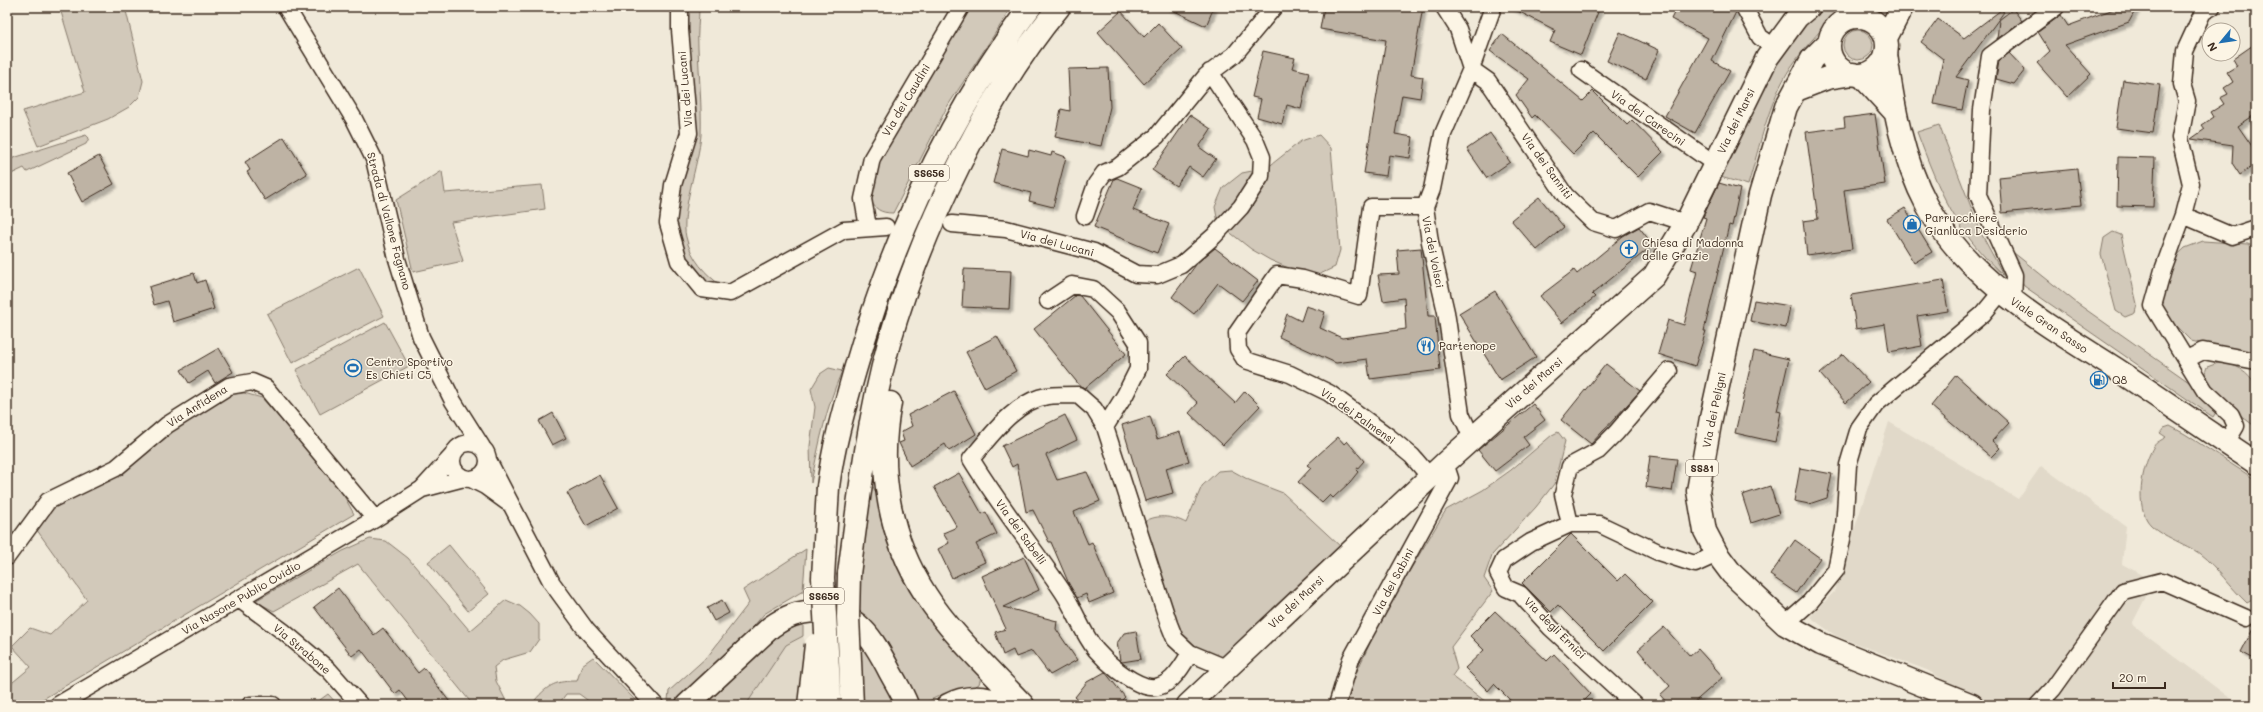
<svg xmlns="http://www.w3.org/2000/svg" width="2263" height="712" viewBox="0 0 2263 712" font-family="Mali,sans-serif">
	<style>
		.built { fill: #e1d9c9 }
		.green { fill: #d2c9ba; stroke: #867a6c }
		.building { fill: #beb3a4; stroke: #3b2a1e; filter: url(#shadow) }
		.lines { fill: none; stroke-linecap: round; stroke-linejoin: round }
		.street-casing { stroke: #3b2a1e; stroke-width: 19 }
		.secondary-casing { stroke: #3b2a1e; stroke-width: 25 }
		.primary-casing { stroke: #3b2a1e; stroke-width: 25 }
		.highway-casing { stroke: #3b2a1e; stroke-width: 25 }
		.street { stroke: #fcf5e5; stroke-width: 16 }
		.secondary { stroke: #fcf5e5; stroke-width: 22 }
		.primary { stroke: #fcf5e5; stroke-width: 22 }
		.highway { stroke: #fcf5e5; stroke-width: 22 }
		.highway-bridge-casing { stroke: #3b2a1e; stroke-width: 25; stroke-linecap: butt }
		.highway-bridge { stroke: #fcf5e5; stroke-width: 22 }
		.labels { text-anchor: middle; stroke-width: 3; stroke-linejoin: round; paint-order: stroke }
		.shield { fill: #fcf5e5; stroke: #75675a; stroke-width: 1 }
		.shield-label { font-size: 10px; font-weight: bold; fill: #3b2a1e }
		.street-label { font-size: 11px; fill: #3b2a1e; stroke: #fcf5e5 }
		.poi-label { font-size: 11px; fill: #3b2a1e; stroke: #fcf5e5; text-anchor: start }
	</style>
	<defs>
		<filter id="shadow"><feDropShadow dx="3.5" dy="3.5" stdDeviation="1" flood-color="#0004"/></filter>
	</defs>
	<rect width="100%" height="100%" fill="#f0e9d9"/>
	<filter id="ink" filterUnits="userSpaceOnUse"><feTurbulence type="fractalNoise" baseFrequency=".025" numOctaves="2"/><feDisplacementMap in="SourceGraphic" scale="8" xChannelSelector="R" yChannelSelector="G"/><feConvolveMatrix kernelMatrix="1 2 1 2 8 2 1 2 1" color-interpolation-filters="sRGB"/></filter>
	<g filter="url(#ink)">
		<path class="built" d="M1889 422 2018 499 2041 466 2126 526 2122 564 2154 581 2132 624 2239 705H1986L1927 670 1836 636 1810 617 1834 592Z
			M803 636 807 647 803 705H746L786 645Z"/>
		<path class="green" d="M57 7H125L143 81 139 97 129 107 108 119 38 146 23 111 85 92 61 12Z
			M684 7H699C699 20 697 33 698 47 699 76 702 106 701 135 699 163 680 214 686 237 691 259 705 274 723 287L707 285 681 254 674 229 683 168Z
			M963 7H1009L1005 18 947 107 893 213C880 213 875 209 869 198L883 147Z
			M1817 7H1844C1825 25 1806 45 1791 67 1768 102 1760 146 1748 185L1717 176 1757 90Z
			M1875 7H1890L1885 18 1871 10Z
			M1843 45a15 15 0 1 1 30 0a15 15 0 1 1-30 0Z
			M1939 125 1982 235 2004 276C1955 231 1940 193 1917 132Z
			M86 135 89 138 86 144 27 172 24 168 7 176V160Z
			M1319 135 1331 148 1340 250 1335 267 1316 276 1293 270 1270 260 1251 249 1218 223 1215 207 1223 188 1242 173 1267 168 1301 141Z
			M442 171 445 193 542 185 545 209 451 222 463 261 413 272 396 200Z
			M2113 232 2121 235 2137 304 2135 313 2125 317 2116 311 2101 254 2104 238Z
			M2203 241 2248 244 2256 248V355L2191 341 2167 317 2160 300 2169 263 2185 248Z
			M2009 249 2078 304 2206 394 2218 409 2213 417 2024 286Z
			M359 267 384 316 292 363 267 314Z
			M385 322 409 366 320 414 296 370Z
			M2218 363C2235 363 2249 371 2256 386V427C2246 420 2210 392 2206 382 2204 376 2205 372 2207 367Z
			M829 368 842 371C826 407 819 444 811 483L810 446 815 407 811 389 820 374Z
			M244 393 262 398 339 487 354 514 33 705H7V687L31 667 12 646 30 628 50 635 87 600 34 526 49 506 214 397Z
			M2170 426 2185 434 2256 480V598L2247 603C2230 587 2218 568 2200 554 2187 544 2155 534 2147 520 2135 500 2143 464 2154 446 2156 442 2162 440 2166 437L2160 433 2164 428Z
			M1558 432 1565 441 1554 484 1536 507 1492 555 1484 578 1493 591 1451 647 1457 669 1452 676 1490 705H1343L1345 697 1383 615 1446 510 1483 490 1511 470 1552 435Z
			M1231 470 1249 480 1283 493 1341 547 1221 661 1189 649 1176 632 1142 524C1154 513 1173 516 1186 523L1202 486 1218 471Z
			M872 485 981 677 979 684 970 690 939 696 920 705H909L858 618 862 549Z
			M370 539 386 541 408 558 470 631 506 600 520 606 530 614 539 624V639L530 652 503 660 494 667 496 681 508 705H473L358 564 274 611 255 601 343 551Z
			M449 545 489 594 468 611 428 562Z
			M806 549 803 591 764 614 712 675 678 700H668L669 691 708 656 749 603 743 590Z
			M803 615V636L786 645 746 705H697L743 659Z
			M857 637 901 705H861Z
			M593 657 640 705H594L579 694H566L558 705H536L535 700C549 684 556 681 577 681L582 665Z
			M328 694 338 705H313Z"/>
		<path class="building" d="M1166 7H1214L1206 26Z
			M1324 7H1423L1411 75 1423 77 1420 98 1402 95 1395 134 1413 137 1410 158 1389 155 1386 176 1364 173 1386 40 1320 29Z
			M1510 7H1600L1581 55 1550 42 1555 30Z
			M1677 7H1727L1736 12 1712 61 1730 71 1695 133 1665 116 1708 38 1671 19Z
			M2119 7H2137L2129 22 2065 45 2091 74 2067 97 2037 63 2050 51 2038 32 2061 15 2068 26Z
			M2013 9 2022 21 1997 39 1999 20Z
			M2001 10 2004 12 1956 77 1968 80 1962 110 1934 104 1943 59 1921 42 1938 19 1964 38Z
			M1121 11 1144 37 1158 23 1182 49 1144 84 1098 32Z
			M1620 32 1659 50 1646 79 1607 61Z
			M1502 34 1583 101 1593 91 1627 125 1632 120 1663 152 1638 177 1594 133 1573 154 1535 115 1532 118 1516 95 1529 79 1490 51Z
			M2256 43V114L2238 126 2256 152V164L2240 175 2232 163 2233 145 2191 139 2205 129 2202 125 2214 117 2211 112 2224 104 2220 98 2228 94 2224 88 2233 82 2227 72 2237 66 2233 59Z
			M1263 51 1295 58 1292 68 1309 72 1301 109 1287 105 1282 124 1257 117 1261 99 1252 97Z
			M2009 53 2025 70 2014 84 1996 79 1999 61Z
			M1108 68 1110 107 1101 146 1055 137 1061 109 1070 111 1068 69Z
			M2123 80 2160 85 2153 133 2116 128Z
			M1875 114 1885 184 1844 190 1852 249 1807 255 1803 221 1818 219 1806 132 1845 127 1844 118Z
			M1190 115 1211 129 1199 147 1216 159 1203 177 1189 167 1176 186 1152 170Z
			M1490 133 1510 162 1487 178 1467 149Z
			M284 137 307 174 265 200 247 172 250 170 245 162Z
			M1002 149 1028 156 1029 150 1051 156 1052 152 1066 157 1053 207 1029 201 1031 193 993 183Z
			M99 156 114 184 82 202 67 173Z
			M2118 157 2155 158 2153 207 2117 206Z
			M2077 169 2081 205 2002 213 1999 177Z
			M1117 178 1142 188 1133 210 1169 224 1157 253 1094 227 1114 179Z
			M1719 183 1740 189 1732 226 1729 225 1704 331H1706L1695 366 1658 354 1668 320 1684 325 1697 271 1691 269 1706 218 1703 217Z
			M1539 197 1564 227 1537 250 1511 220Z
			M1905 208 1932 252 1914 263 1887 219Z
			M1639 227 1653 245 1592 294 1595 297 1562 323 1540 296 1574 270 1577 274 1623 236Z
			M1215 248 1258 281 1242 301 1218 283 1194 314 1172 297 1198 262Z
			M1421 248 1428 316H1435L1440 370 1370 379 1367 359 1336 363 1279 337 1287 314 1301 321 1306 306 1325 312 1320 328 1342 338 1406 329 1404 298 1383 301 1378 275 1399 274 1397 250Z
			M964 269 1011 271 1009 309 962 307Z
			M194 273 197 283 205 280 214 309 173 322 167 301 154 305 149 287Z
			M1943 280 1948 311 1917 316 1922 346 1889 352 1885 324 1856 329 1851 295Z
			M1495 291 1536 357 1500 380 1459 313Z
			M1076 295 1080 296 1126 354 1085 388 1080 386 1034 329Z
			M1754 300 1790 306 1786 328 1750 321Z
			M997 336 1016 371 985 388 966 352Z
			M219 348 233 372 215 383 208 371 189 383 181 370Z
			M1754 351 1789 359 1777 411 1781 412 1775 442 1735 433Z
			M1843 354 1869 382 1846 403 1820 374Z
			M1185 356 1235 403 1245 391 1260 406 1223 445 1189 413 1198 403 1167 374Z
			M1606 364 1640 391 1591 444 1561 420Z
			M1956 375 2009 423 1992 441 2000 448 1991 457 1931 406Z
			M954 391 976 434 949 451 945 444 910 466 899 443 904 441 901 432 912 426 908 415Z
			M1533 404 1545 420 1523 437 1529 445 1495 471 1478 450Z
			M553 413 566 438 552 445 539 421Z
			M1065 415 1077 440 1046 455 1057 480 1087 472 1100 501 1074 512 1088 544 1092 542 1113 593 1089 603 1086 594 1077 598 1069 584 1051 542H1049L1033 510 1026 512 1017 464 1012 467 1002 446Z
			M1150 416 1157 439 1180 432 1189 461 1166 468 1173 493 1145 501 1122 425Z
			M1338 437 1344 444 1347 441 1364 461 1356 470 1358 472 1350 482 1333 498 1330 495 1322 503 1298 482 1311 468 1307 465Z
			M1650 456 1677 459 1672 491 1646 487Z
			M1800 468 1832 474 1827 498 1809 504 1794 501Z
			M959 473 982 514 986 512 997 534 976 544 985 562 952 578 938 549 949 543 943 533 957 527 934 487Z
			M600 475 618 508 586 526 567 493Z
			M1770 486 1779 514 1751 523 1742 495Z
			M1571 534 1618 581 1625 574 1653 602 1604 651 1558 605 1551 612 1522 583Z
			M1795 540 1820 558 1796 593 1770 575Z
			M1024 557 1039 590 1003 607 1057 621 1056 629 1077 660 1050 675 1032 651 1016 657 1013 650 1003 655 995 632 1006 629 982 576Z
			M338 588 374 635 383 628 418 673 424 668 452 705H411L400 690 395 694 361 649 352 656 314 607Z
			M722 600 729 613 714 621 707 608Z
			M1495 611 1547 661 1554 654 1591 694 1580 705H1515L1494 684 1488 691 1465 668 1484 650 1470 636Z
			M2256 623V660L2241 652Z
			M1664 627 1690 656 1698 649 1723 677 1691 705H1669L1660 695 1670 686 1638 650Z
			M1136 631 1141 659 1122 662 1120 660 1117 643 1124 633Z
			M1105 672 1125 697 1117 705H1084L1075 697 1087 682Z"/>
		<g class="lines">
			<defs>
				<path id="street" d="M286 7 354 119 374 159 397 259 421 337 453 401 482 447
					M680 7V30L689 133 673 185 668 223 679 261 702 289 730 293 844 230 886 227
					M1444 7 1458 29 1471 69
					M1744 7 1760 37 1775 48
					M2212 7 2203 12 2185 51 2182 84 2187 101 2180 138 2191 184 2183 215 2163 270 2153 306 2205 391 2231 415 2236 426 2226 443
					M1471 69 1488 81 1565 195 1593 222 1616 229 1649 211 1686 223
					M1581 70 1715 164
					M1425 207H1371L1359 296 1303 279 1277 275 1237 333 1238 349 1245 360 1290 374 1329 393 1389 437 1412 456 1430 477
					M2183 215 2232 236 2256 228
					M1085 216 1096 184 1104 173 1118 167 1157 136 1206 76 1234 55 1274 7
					M952 224 1006 229 1094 252 1136 274 1157 275 1181 265 1214 236 1241 207 1261 176 1262 157 1255 140 1210 72
					M868 227 863 199 872 158 961 7
					M1048 301 1072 285 1093 289 1118 312 1138 343V369L1125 395 1105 427
					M2013 302 2014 275 1978 195 1982 110 1990 56 2056 7
					M2187 359 2203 351 2256 361
					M1472 438 1461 414 1446 312 1430 242 1425 207 1432 189 1443 134 1471 69 1493 7
					M452 461a18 18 0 1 1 36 0a18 18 0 1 1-36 0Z
					M488 460 552 583 587 631 655 705
					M471 479 485 486 507 502
					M422 489 464 478
					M1570 524 1563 494 1570 466 1598 451 1616 433 1669 371
					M7 557 48 501 116 468 167 425 229 386 252 382 266 388 375 519
					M239 599 284 632 329 670 360 705
					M1785 624 1810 602 1836 570 1844 529 1848 465 1859 428 1876 404 1983 314 2002 291
					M1190 653 1175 639 1169 624 1105 427 1094 409 1078 395C1068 395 1057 395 1047 396 1015 401 990 437 971 459 999 505 1033 547 1063 592 1075 610 1082 633 1096 650 1108 664 1127 680 1145 686 1167 693 1181 669 1190 653L1226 668
					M58 705 375 519 422 489 453 455
					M250 705H273
					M1337 705 1351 659 1450 478 1445 463
					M1635 705 1551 628 1520 594 1506 588 1498 573 1504 560 1531 542 1570 524H1599L1658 552 1695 564 1717 554
					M2038 705 2053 689 2123 591 2162 581 2246 618"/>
				<path id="secondary" d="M1886 54C1893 105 1902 158 1927 205 1968 281 2046 324 2116 369 2163 400 2209 432 2256 463
					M1861 75 1894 111
					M1188 705 1445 463 1654 276 1686 223 1767 58 1797 17 1809 7"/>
				<path id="primary" d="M1829 46a29 29 0 1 1 58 0a29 29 0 1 1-58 0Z
					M1886 38 1902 7
					M1829 42 1812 59 1786 107 1760 195 1711 418 1698 491 1705 531 1717 554 1732 574 1785 624 1821 644 1972 705
					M1796 90 1827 78 1853 74"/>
				<path id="highway" d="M890 403C877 469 889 538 926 595 950 633 992 672 1023 705
					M828 487C833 447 844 409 855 370 892 240 949 116 1030 7
					M849 574C859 496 868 419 889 343 921 232 985 96 1059 7
					M687 705 771 627C787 616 797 612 816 611 857 610 873 639 890 672 896 683 903 694 907 705
					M948 705C964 696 986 695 1002 705"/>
			</defs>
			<use href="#street" class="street-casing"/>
			<use href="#secondary" class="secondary-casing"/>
			<use href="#primary" class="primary-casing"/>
			<use href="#highway" class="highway-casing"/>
			<use href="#street" class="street"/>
			<use href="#secondary" class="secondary"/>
			<use href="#primary" class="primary"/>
			<use href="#highway" class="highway"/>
			<defs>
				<path id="highway-bridge" d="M828 487 823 578 830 705
					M849 574 848 617 852 705
					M809 705 816 645"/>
			</defs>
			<use href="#highway-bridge" class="highway-bridge-casing"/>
			<use href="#highway-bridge" class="highway-bridge"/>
		</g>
	</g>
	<defs>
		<symbol id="shop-ring" viewBox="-11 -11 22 22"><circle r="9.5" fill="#fcf5e5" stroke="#1f6fb2" stroke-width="1.5"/><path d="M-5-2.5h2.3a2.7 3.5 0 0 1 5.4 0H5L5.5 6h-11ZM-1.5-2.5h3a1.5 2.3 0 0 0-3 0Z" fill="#1f6fb2"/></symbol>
		<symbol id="church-ring" viewBox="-11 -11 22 22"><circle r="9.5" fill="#fcf5e5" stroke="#1f6fb2" stroke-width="1.5"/><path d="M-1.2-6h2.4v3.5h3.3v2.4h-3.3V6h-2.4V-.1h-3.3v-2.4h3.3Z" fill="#1f6fb2"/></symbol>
		<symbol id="restaurant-ring" viewBox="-11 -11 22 22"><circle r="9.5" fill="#fcf5e5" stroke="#1f6fb2" stroke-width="1.5"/><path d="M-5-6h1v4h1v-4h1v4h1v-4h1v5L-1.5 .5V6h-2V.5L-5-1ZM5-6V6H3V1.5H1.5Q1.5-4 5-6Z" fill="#1f6fb2"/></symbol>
		<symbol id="stadium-ring" viewBox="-11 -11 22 22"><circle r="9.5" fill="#fcf5e5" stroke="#1f6fb2" stroke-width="1.5"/><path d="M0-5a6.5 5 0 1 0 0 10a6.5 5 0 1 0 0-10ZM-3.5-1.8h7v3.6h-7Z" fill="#1f6fb2"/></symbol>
		<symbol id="fuel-ring" viewBox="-11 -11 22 22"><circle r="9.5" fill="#fcf5e5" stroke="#1f6fb2" stroke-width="1.5"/><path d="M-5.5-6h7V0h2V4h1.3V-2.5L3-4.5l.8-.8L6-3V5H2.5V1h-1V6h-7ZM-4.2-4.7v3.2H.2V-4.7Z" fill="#1f6fb2"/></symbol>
	</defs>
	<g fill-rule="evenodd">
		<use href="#shop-ring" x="1902" y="214" width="20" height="20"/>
		<use href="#church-ring" x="1619" y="239" width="20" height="20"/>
		<use href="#restaurant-ring" x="1416" y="336" width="20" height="20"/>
		<use href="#stadium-ring" x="343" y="358" width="20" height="20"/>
		<use href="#fuel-ring" x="2089" y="370" width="20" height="20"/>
	</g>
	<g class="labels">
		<g class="shield">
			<rect x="909" y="165" width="40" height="16" rx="3"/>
			<rect x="1686" y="460" width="32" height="16" rx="3"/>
			<rect x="804" y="588" width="40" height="16" rx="3"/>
		</g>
		<g class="shield-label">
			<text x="929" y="177">SS656</text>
			<text x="1702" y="472">SS81</text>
			<text x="824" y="600">SS656</text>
		</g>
		<g class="street-label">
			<text transform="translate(685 89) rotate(-95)" y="4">Via dei Lucani</text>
			<text transform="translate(906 100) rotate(-59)" y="4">Via dei Caudini</text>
			<text transform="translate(1648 118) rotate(35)" y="4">Via dei Carecini</text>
			<text transform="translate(1736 121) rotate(-64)" y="4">Via dei Marsi</text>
			<text transform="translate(1547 166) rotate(54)" y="4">Via dei Sanniti</text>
			<text transform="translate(389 221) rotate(75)" y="4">Strada di Vallone Fagnano</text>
			<text transform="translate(1057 243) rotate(15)" y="4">Via dei Lucani</text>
			<text transform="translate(1433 252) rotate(79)" y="4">Via dei Volsci</text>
			<text transform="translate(2049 325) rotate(34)" y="4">Viale Gran Sasso</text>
			<text transform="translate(1534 383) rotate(-41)" y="4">Via dei Marsi</text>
			<text transform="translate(197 406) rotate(-32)" y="4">Via Anfidena</text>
			<text transform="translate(1714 410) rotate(-78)" y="4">Via dei Peligni</text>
			<text transform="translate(1358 416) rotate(35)" y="4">Via dei Palmensi</text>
			<text transform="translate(1021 532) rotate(54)" y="4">Via dei Sabelli</text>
			<text transform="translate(1393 582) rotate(-62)" y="4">Via dei Sabini</text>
			<text transform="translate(241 598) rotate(-30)" y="4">Via Nasone Publio Ovidio</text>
			<text transform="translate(1296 602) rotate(-43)" y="4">Via dei Marsi</text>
			<text transform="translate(1555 628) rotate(45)" y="4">Via degli Ernici</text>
			<text transform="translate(302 649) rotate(40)" y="4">Via Strabone</text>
		</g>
		<g class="poi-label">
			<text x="1925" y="222">Parrucchiere<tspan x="1925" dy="13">Gianluca Desiderio</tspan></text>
			<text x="1642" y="247">Chiesa di Madonna<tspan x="1642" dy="13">delle Grazie</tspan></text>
			<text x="1439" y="350">Partenope</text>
			<text x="366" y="366">Centro Sportivo<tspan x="366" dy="13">Es Chieti C5</tspan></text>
			<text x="2112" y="384">Q8</text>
		</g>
	</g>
	<rect width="2263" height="712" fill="none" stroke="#fcf5e5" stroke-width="24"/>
	<rect x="12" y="12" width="2239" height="688" fill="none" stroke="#3b2a1e" stroke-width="1.5" filter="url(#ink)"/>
	<g transform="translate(2221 42) rotate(241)"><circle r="19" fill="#fcf5e5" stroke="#afa495"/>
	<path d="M0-3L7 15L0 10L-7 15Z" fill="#1f6fb2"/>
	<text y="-6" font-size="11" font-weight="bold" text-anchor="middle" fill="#3b2a1e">N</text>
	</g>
	<path d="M2113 682v6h52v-6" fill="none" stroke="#3b2a1e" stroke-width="2"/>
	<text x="2119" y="682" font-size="12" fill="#3b2a1e" stroke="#fcf5e5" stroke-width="3" paint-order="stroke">20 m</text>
</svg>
